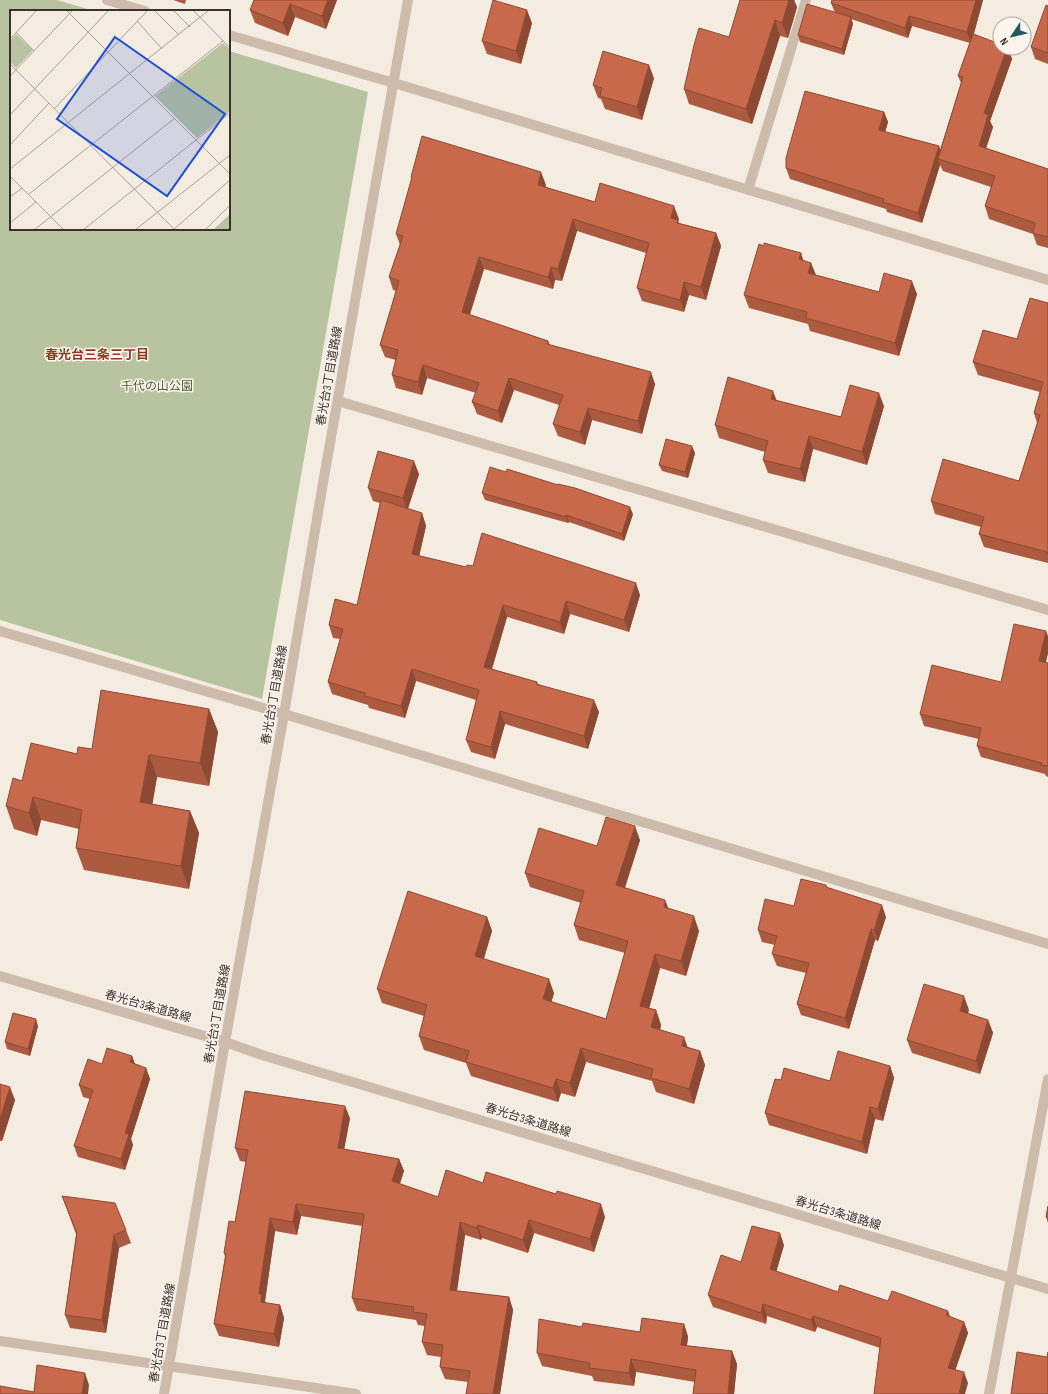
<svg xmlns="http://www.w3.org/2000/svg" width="1048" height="1394" viewBox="0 0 1048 1394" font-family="'Sofia Sans Condensed','Noto Sans JP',sans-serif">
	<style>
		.green { fill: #b8c4a0 }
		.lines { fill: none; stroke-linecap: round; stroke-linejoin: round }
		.minor { stroke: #cdbbac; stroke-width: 10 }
		.wall { fill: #ac5a40 }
		.shaded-wall { fill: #8c4a34 }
		.building { fill: #c8694b; stroke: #8c4a34 }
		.labels { text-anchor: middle; stroke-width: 3; stroke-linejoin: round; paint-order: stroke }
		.street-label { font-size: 12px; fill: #3b302b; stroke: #fbf5ee }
		.park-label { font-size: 12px; fill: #4a5a2e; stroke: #fbf5ee }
		.neighbourhood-label { font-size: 13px; font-weight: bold; fill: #8c3b22; stroke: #fbf5ee }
		.inset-road { fill: none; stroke: #aaa098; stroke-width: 1 }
		.view { fill: #1d4ed8; fill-opacity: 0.15; stroke: #1d4ed8; stroke-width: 2 }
		.inset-edge { fill: none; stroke: #3b302b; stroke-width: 2 }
	</style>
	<rect width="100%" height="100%" fill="#f4ebe1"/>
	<path class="green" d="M0 0H57L94 11H11V229H229V51L368 92 262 699 0 620Z"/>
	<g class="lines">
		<path class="minor" d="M107 0 145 11
			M229 35 394 83 1048 280
			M748 190 806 0
			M338 401 1048 610
			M0 631 284 714 1048 944
			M0 976 225 1042 265 1056 1048 1289
			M0 1341 356 1394
			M164 1394 225 1042 284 714 323 483 408 0
			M989 1394 1048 1079"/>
	</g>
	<path class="wall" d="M173 0H186L185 4Z
		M254 0H337L326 29 295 17 288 36 255 23 250 10Z
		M740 0H794L797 7 788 38 780 36 752 124 689 104 684 89 729 37Z
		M832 0H983L974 34 1008 48 1012 59 990 121 993 127 986 148 1048 169V248L1037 245 1033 234 989 219 985 206 991 187 943 171 940 165 922 223 887 212 886 209 790 179 786 168 884 112 888 122 885 132 939 146 940 150 961 83 958 76 970 43 912 26 908 38 851 19 853 24 844 55 800 42 798 35 835 13 831 3Z
		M1048 6V64L1035 59 1031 47Z
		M532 23 521 64 487 54 482 41Z
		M654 78 642 120 605 109 601 99 598 98 593 85Z
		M411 177 546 185 545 187 595 202 679 219 678 221 679 223 716 233 721 246 706 300 689 295 684 312 642 301 637 288 646 253 577 231 562 281 555 280 553 289 484 269 470 315 548 341 550 345 655 384 642 434 592 420 585 445 558 436 553 424 559 405 514 390 502 423 477 414 472 402 476 393 427 378 422 395 396 388 392 375 396 360 385 357 380 345 396 291 393 290 389 277 400 245 396 234 412 179Z
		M764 246 801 253 803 261 811 263 816 275 879 292 917 294 899 356 810 331 808 324 749 308 744 295Z
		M1048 303V563L984 547 979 534 981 527 935 514 931 501 1019 481 1037 423 1034 413 1040 392 978 375 973 362 1017 339Z
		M777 401 841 417 884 406 867 465 813 449 805 482 768 473 763 460 765 452 719 438 715 425Z
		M695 453 688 478 662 471 659 465Z
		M419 474 408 509 422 513 426 526 419 556 466 567 473 566 640 595 629 632 570 614 564 634 507 617 492 669 537 682 538 684 599 712 588 749 505 724 495 759 471 752 466 740 476 700 416 681 405 718 369 708 368 705 332 694 328 682 340 639 333 638 329 625 357 605 380 503 373 501 368 488Z
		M482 493 633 514 624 541 569 522 568 523 485 500Z
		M1048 636V653L1046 662 1048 663V777L1046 776 1045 774 981 757 977 746 979 739 924 726 920 714 1001 682Z
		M209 709 218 732 209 786 157 777 152 804 190 811 199 833 189 889 84 870 76 848 79 829 41 820 37 836 14 829 6 806 22 781 77 754Z
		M640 840 625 888 669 909 699 931 686 976 660 968 649 1008 656 1010 661 1025 660 1030 688 1047 700 1051 705 1065 694 1104 656 1092 652 1081 586 1062 575 1097 561 1093 558 1102 471 1076 466 1063 424 1050 419 1036 424 1016 382 1003 377 989 487 917 492 931 484 959 554 993 551 1002 606 1019 625 953 579 940 574 925 581 903 530 887 525 873 597 846Z
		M826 885 827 887 886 917 878 941 875 940 849 1029 801 1015 797 1004 806 973 777 966 772 954 775 945 762 942 758 930Z
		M969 1010 968 1013 988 1020 993 1033 980 1074 912 1053 907 1040Z
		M38 1026 30 1056 7 1049 5 1042Z
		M132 1056 135 1064 146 1068 150 1079 131 1139 133 1145 125 1170 78 1157 74 1146 90 1099 83 1097 79 1085 102 1064Z
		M890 1066 894 1078 883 1121 875 1119 867 1154 769 1125 765 1113 781 1080 830 1081Z
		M0 1084 15 1100 2 1141H0Z
		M350 1118 344 1149 399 1159 404 1171 400 1184 438 1197 483 1183 605 1217 594 1252 534 1233 528 1253 482 1238 481 1240 465 1235 457 1291 509 1297 513 1310 500 1394H466L468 1382 445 1379 440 1367 441 1357 427 1355 422 1342 425 1326 418 1325 416 1320 357 1311 352 1298 362 1226 301 1216 297 1235 275 1231 265 1301 266 1303 280 1305 284 1318 279 1347 219 1336 214 1324 225 1257 224 1253 235 1222 246 1162 240 1161 235 1148Z
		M62 1196 126 1230 131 1243 119 1248 106 1333 70 1328 65 1315 76 1234Z
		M1048 1206V1223L1046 1217Z
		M784 1245 776 1271 838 1292 888 1301 950 1317 964 1322 968 1333 955 1370 968 1383 880 1348 817 1327 815 1332 767 1316 766 1324 713 1307 708 1295Z
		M684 1324 688 1337 687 1346 732 1351 737 1364 734 1394H693L695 1382 636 1372 634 1386 594 1381 592 1376 542 1366 537 1353 582 1327 640 1332Z"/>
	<path class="shaded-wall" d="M328 0H337L326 29 322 16Z
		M789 0H794L797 7 788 38 782 23Z
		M976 0H983L971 43 967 32Z
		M290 4 295 17 288 36 283 23Z
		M527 10 532 23 521 64 516 51Z
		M909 16 912 26 908 38 905 28Z
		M851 17 853 24 844 55 842 49Z
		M775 20 780 36 752 124 746 109Z
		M1007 48H1008L1012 59 990 121 993 127 983 158 979 146 984 113Z
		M649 65 654 78 642 120 637 107Z
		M884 112 888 122 883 140 879 130Z
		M939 146 943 157 938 159 940 165 922 223 918 213Z
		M541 172 546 185 542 198 538 185Z
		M674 206 679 219 678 221 682 232 671 218Z
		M573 219 577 231 562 281 558 269Z
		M716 233 721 246 706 300 701 287Z
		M801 253 805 266 799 259Z
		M479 257 484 269 466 325 462 312Z
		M811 263 816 276 808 273Z
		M551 267 555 280 553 289 548 277Z
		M912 281 917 294 899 356 895 343Z
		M684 282 689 295 684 312 680 300Z
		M423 365 427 378 422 395 418 382Z
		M651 372 655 384 642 434 638 421Z
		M509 378 514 390 502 423 498 411Z
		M773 391 778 404 771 399Z
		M879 393 884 406 867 465 862 452Z
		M588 408 592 420 585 445 580 432Z
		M809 436 813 449 805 482 800 469Z
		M692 446 695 453 688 478 685 472Z
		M414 461 419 474 407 511 403 498Z
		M630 507 633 514 624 541 622 534Z
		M422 513 426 526 417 566 412 554Z
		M566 515 569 522 568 523 566 517Z
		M636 583 640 595 629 632 624 620Z
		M566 601 570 614 564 634 560 622Z
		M503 605 507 617 489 679 484 667Z
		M1046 631 1048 636V653L1043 672 1039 661Z
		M412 669 416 681 405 718 401 706Z
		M594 700 599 712 588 749 584 736Z
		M209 709 218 732 209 786 200 763Z
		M500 711 505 724 495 759 491 747Z
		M149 755 157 777 149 825 140 802Z
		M33 797 41 820 37 836 29 813Z
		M190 811 199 833 189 889 181 866Z
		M635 826 640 840 621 899 616 885Z
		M665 900 671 914 664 907Z
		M882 905 886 917 878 941 874 930Z
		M694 916 699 931 686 976 681 961Z
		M487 917 492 931 480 970 475 956Z
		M871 929 875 940 849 1029 845 1018Z
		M655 954 660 968 646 1020 640 1006Z
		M549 979 554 993 548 1014 543 999Z
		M964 996 969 1010 964 1024 960 1011Z
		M656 1010 661 1025 657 1041 651 1027Z
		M36 1019 38 1026 30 1056 28 1049Z
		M988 1020 993 1033 980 1074 976 1061Z
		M684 1037 689 1051 682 1046Z
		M581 1048 586 1062 575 1097 570 1083Z
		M700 1051 705 1065 694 1104 689 1089Z
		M132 1056 136 1068 130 1062Z
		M890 1066 894 1078 883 1121 878 1109Z
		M146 1068 150 1079 131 1139 133 1145 125 1170 121 1159 125 1133Z
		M556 1079 561 1093 558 1102 553 1088Z
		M10 1087 15 1100 2 1141 0 1135V1120Z
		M345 1106 350 1118 342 1161 338 1148Z
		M870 1107 875 1119 867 1154 862 1142Z
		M399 1159 404 1171 396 1193 392 1181Z
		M296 1204 301 1216 297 1235 293 1222Z
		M601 1204 605 1217 594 1252 590 1239Z
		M270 1218 275 1231 265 1301 267 1307 261 1302 259 1294Z
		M529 1220 534 1233 528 1253 523 1240Z
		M460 1222 465 1235 455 1303 450 1290Z
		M478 1225 482 1238 481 1240 477 1228Z
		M780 1233 784 1245 774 1280 770 1269Z
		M114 1235 119 1248 106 1333 102 1320Z
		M509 1297 513 1310 500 1394H493Z
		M763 1304 767 1316 766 1324 761 1313Z
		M280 1305 284 1318 279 1347 274 1334Z
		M948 1311 952 1322 946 1315Z
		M813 1316 817 1327 815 1332 811 1320Z
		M964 1322 968 1333 952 1380 948 1368Z
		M684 1324 688 1337 685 1358 681 1345Z
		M732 1351 737 1364 734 1394H728Z
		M631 1359 636 1372 634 1386 629 1373Z
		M964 1372 968 1383 965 1394H959Z
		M85 1373 89 1385 88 1394H82Z"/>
	<path class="building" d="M254 0H328L322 16 290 4 283 23 250 10Z
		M493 0 527 10 516 51 482 41Z
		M740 0H789L782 23 775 20 746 109 684 89 694 45 699 28 729 37Z
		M832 0H976L967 32 909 16 905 28 831 3Z
		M807 4 851 17 842 49 798 35Z
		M1046 5 1048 6V53L1031 47Z
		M973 34 1000 44V48H1007L984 113 988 115 979 146 1048 169V237L1033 233 1035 223 985 206 995 176 938 159 963 77 958 76Z
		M603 51 649 65 637 107 600 96 602 88 593 85Z
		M805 91 884 112 879 130 939 146 918 213 883 202 884 199 786 168V158Z
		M422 136 541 172 538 185 595 202 600 183 674 206 671 218 678 220 677 223 716 233 701 287 684 282 680 300 637 288 649 243 573 219 558 269 551 267 548 277 479 257 462 312 548 341 547 344 651 372 638 421 588 408 580 432 553 424 563 395 509 378 498 411 472 402 479 383 423 365 418 382 392 375 398 350 380 345 399 281 389 277 403 236 396 234 412 177H411Z
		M764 243 801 253 799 259 811 263 808 273 879 292 884 273 912 281 895 343 806 318 807 312 744 295 759 244 764 246Z
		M1030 298 1048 303V554L1046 553 1047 552 979 534 984 517 931 501 943 459 1019 481 1040 415 1034 413 1043 382 973 362 983 330 1017 339Z
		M728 377 773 391 771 399 841 417 850 385 879 393 862 452 809 436 800 469 763 460 768 441 715 425Z
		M666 439 692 446 685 472 659 465Z
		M378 451 414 461 403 498 368 488Z
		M490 467 506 472 507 469 558 485V484L575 488 630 507 622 534 566 515V517L482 493Z
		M381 500 422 513 412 554 466 567 467 565 473 566 482 533 636 583 624 620 566 601 560 622 503 605 484 667 537 682 536 684 594 700 584 736 500 711 491 747 466 740 479 690 412 669 401 706 365 696V693L328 682 343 629 329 625 335 599 357 605Z
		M1014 624 1046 631 1039 661 1048 663V766L1041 765 1042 763 977 746 981 728 920 714 932 665 1001 682Z
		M101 690 209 709 200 763 149 755 140 802 190 811 181 866 76 848 82 810 33 797 29 813 6 806 13 778 22 781 31 743 77 754 78 747 92 749Z
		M606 817 635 826 616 885 665 900 664 907 694 916 681 961 655 954 640 1006 656 1010 651 1027 684 1037 682 1046 700 1051 689 1089 651 1078 653 1069 581 1048 570 1083 556 1079 553 1088 466 1062 469 1051 419 1036 427 1005 377 989 408 891 487 917 475 956 549 979 543 999 606 1019 628 941 574 925 584 891 525 873 539 828 597 846Z
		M801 879 826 885V887L882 905 874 930 871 929 845 1018 797 1004 809 963 772 954 777 936 758 930 765 899 794 906Z
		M924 984 964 996 960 1011 988 1020 976 1061 907 1040Z
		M13 1013 36 1019 28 1049 5 1042Z
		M107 1048 132 1056 130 1062 146 1068 125 1133 129 1134 121 1159 74 1146 93 1090 79 1085 88 1059 102 1064Z
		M838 1051 890 1066 878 1109 870 1107 862 1142 765 1113 775 1079 781 1080 784 1068 830 1081Z
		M0 1084 10 1087 0 1120Z
		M245 1091 345 1106 338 1148 399 1159 392 1181 438 1197 446 1170 483 1183 486 1172 556 1194 557 1191 601 1204 590 1239 529 1220 523 1240 478 1225 477 1228 460 1222 450 1290 509 1297 493 1394H466L470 1371 440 1367 443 1345 422 1342 427 1314 413 1312 414 1307 352 1298 364 1214 296 1204 293 1222 270 1218 259 1294H262L261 1302 280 1305 274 1334 214 1324 226 1254 224 1253 229 1221 235 1222 248 1150 235 1148Z
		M62 1196 115 1203 126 1230 114 1235 102 1320 65 1315 77 1233Z
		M1048 1206V1218L1046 1217Z
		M752 1226 780 1233 770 1269 838 1292 840 1285 888 1301 892 1291 948 1311 946 1315 964 1322 948 1368 964 1372 959 1394H874L881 1338 813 1316 811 1320 763 1304 761 1313 708 1295 721 1255 741 1262Z
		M642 1318 684 1324 681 1345 732 1351 728 1394H693L696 1370 631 1359 629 1373 589 1368 590 1363 537 1353 539 1319 582 1327 583 1323 640 1332Z
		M1017 1352 1047 1357 1048 1352V1394H1011Z
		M37 1365 85 1373 82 1394H0V1386L34 1392Z"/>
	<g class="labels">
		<g class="street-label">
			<text transform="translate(329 376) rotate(-80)" y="4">春光台3丁目道路線</text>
			<text transform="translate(274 695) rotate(-80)" y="4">春光台3丁目道路線</text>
			<text transform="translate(148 1006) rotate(16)" y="4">春光台3条道路線</text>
			<text transform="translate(217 1014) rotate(-80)" y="4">春光台3丁目道路線</text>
			<text transform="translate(528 1120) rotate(17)" y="4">春光台3条道路線</text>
			<text transform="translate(838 1213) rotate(17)" y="4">春光台3条道路線</text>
			<text transform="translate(162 1333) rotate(-80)" y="4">春光台3丁目道路線</text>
		</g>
		<g class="park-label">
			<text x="157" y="390">千代の山公園</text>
		</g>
		<g class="neighbourhood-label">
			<text x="97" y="359">春光台三条三丁目</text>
		</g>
	</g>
	<g transform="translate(10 10)">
		<rect width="220" height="220" fill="#f4ebe1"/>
		<path d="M6 24 23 40 6 58 0 52V31ZM213 33 220 39V101L187 128 145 86ZM220 204V220H203Z" fill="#b8c4a0"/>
		<path class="inset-road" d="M56 0 220 164M144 0 169 25M163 0 180 17M183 0 220 38M127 11 152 39M6 22 24 41M0 29 27 0M0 54 165 220M0 66 63 0M44 99 138 0M0 105 99 0M0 135 39 93M0 159 199 0M0 166 54 220M19 184 213 31M0 187 12 178M0 213 26 192M24 220 165 108M73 220 220 103M125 220 220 145M163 220 220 170M195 220 220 195"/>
		<path class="view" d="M105 27 215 104 157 186 47 109Z"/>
		<rect width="220" height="220" class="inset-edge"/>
	</g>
	<g transform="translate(1012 36) rotate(235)"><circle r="19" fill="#fbf5ee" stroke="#aea6a0"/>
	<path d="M0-3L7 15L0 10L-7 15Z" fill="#1f5a5e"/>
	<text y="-6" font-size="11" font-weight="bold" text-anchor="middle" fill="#3b302b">N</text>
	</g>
</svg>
